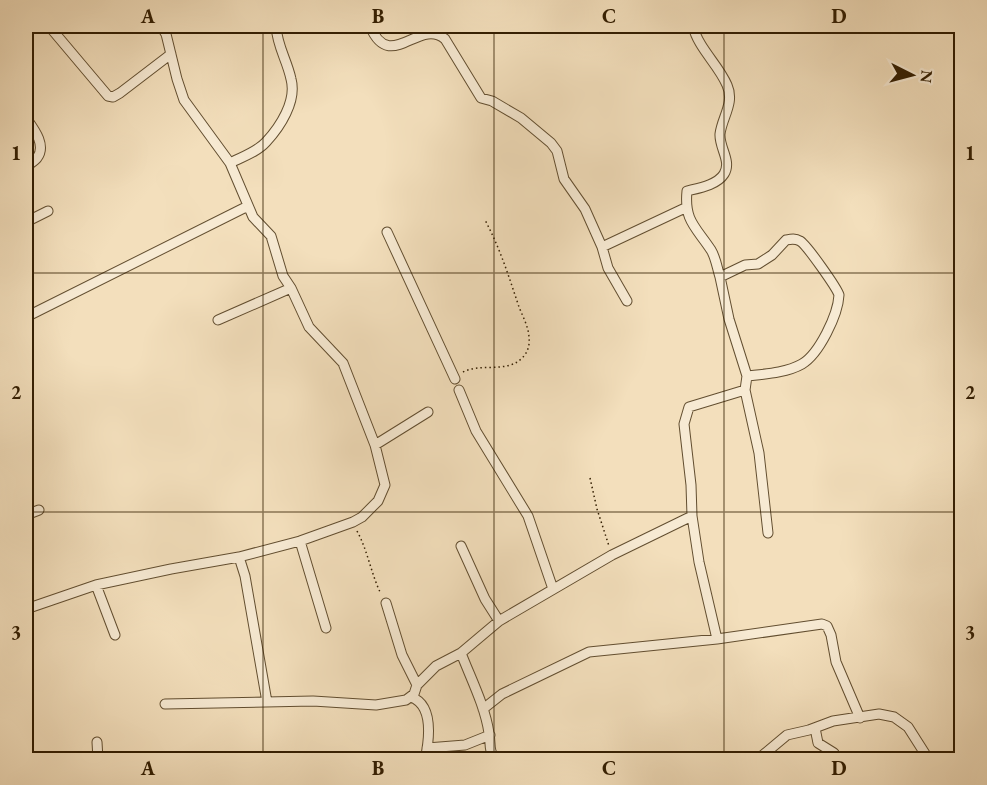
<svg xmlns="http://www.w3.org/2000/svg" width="987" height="785" viewBox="0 0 987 785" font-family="'EB Garamond',serif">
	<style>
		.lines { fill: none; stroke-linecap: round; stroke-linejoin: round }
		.minor-casing { stroke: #624e30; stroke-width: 11 }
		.path { stroke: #321d01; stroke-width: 1.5; stroke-dasharray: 1.5 3; stroke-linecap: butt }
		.minor { stroke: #f7ead3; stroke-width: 9 }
		.grid { fill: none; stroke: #321d01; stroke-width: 1.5; stroke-opacity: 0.55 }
		.neatline { fill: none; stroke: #321d01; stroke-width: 2 }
		.grid-label { font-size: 20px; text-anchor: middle; font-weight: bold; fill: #321d01 }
	</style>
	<rect width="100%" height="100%" fill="#f3dfbc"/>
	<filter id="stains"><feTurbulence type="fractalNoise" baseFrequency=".00333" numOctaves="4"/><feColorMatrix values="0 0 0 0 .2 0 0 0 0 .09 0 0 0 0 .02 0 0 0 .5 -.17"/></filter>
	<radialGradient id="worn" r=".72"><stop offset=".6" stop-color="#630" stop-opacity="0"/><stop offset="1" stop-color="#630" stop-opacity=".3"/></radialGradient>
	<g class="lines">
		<defs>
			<path id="minor" d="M26 26H27
				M49 26 108 96 113 97 120 93 171 54
				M161 26 166 34 177 79 184 100 230 163 253 217 271 236 283 276 291 288 309 327 343 363 375 445
				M370 26C390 74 419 17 445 39L481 98 492 101 521 118 551 143 557 151 564 179 585 209 602 247 608 268 627 301
				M693 26C698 48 718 64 727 85 735 103 722 117 720 134 719 148 732 161 724 174 717 185 699 188 687 191 684 221 696 227 711 250 716 258 717 268 720 277L745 265 758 264 772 255 786 240C791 239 795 238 800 241 806 244 837 288 839 295 838 315 819 354 802 364 786 373 765 374 747 376
				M26 118C33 128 47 145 37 158 35 161 29 164 26 167
				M230 163C242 157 257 152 266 142 280 127 297 101 291 79 287 60 277 46 276 26
				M26 222 48 211
				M387 232 455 379
				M602 247 685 208
				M720 277 729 319 747 376 745 390 759 453 768 533
				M26 317 248 206
				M218 320 291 288
				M459 390 476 431 528 516 553 589
				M26 515 39 510
				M300 541 326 628
				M461 546 485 599 499 621
				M96 585 115 635
				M386 603 402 655 417 685
				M26 609 96 585 171 569 239 557
				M717 639 699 562 692 516 691 485 684 424 689 407 745 390
				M461 653C471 679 485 706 489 733 491 744 488 751 496 760
				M411 697C434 705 429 741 425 760
				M267 702 245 576 239 557 300 541 353 522 362 517 378 501 385 485 375 445 428 412
				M165 704 313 701 376 705 406 700 414 694 417 685 436 666 461 653 499 621 612 555 692 516
				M483 709 502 694 589 652 717 639 822 624 827 626 831 635 836 662 860 718
				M815 728 818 743 834 753V760
				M97 742 98 760
				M427 748 465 745 490 735
				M757 760 787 735 809 730 833 721 879 714 894 717 908 727 929 760"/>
		</defs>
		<use href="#minor" class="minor-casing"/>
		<path class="path" d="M463 372C480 363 506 373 521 359 527 354 530 346 529 338 529 328 523 317 519 307 509 277 500 248 485 220
			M590 478 597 509 609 546
			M357 531C368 551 371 574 381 594"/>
		<use href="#minor" class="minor"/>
	</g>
	<path class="grid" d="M263 26V760M494 26V760M724 26V760M26 273H962M26 512H962"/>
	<rect width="987" height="785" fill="none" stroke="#f3dfbc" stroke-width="66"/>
	<g transform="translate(912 75) rotate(96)" stroke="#f7ead3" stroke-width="4.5" paint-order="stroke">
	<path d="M0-4.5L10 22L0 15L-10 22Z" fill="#321d01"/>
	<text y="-9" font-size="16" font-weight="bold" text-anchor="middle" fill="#321d01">N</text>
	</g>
	<rect x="33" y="33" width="921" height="719" class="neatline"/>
	<g class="grid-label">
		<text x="148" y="23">A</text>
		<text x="378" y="23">B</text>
		<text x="609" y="23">C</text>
		<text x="839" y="23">D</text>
		<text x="16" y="160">1</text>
		<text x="970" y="160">1</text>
		<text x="16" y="399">2</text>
		<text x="970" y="399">2</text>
		<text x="16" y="639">3</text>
		<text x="970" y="639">3</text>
		<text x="148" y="775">A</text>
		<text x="378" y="775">B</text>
		<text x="609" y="775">C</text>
		<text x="839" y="775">D</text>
	</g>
	<rect width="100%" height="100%" filter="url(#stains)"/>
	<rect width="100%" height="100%" fill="url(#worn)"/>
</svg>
